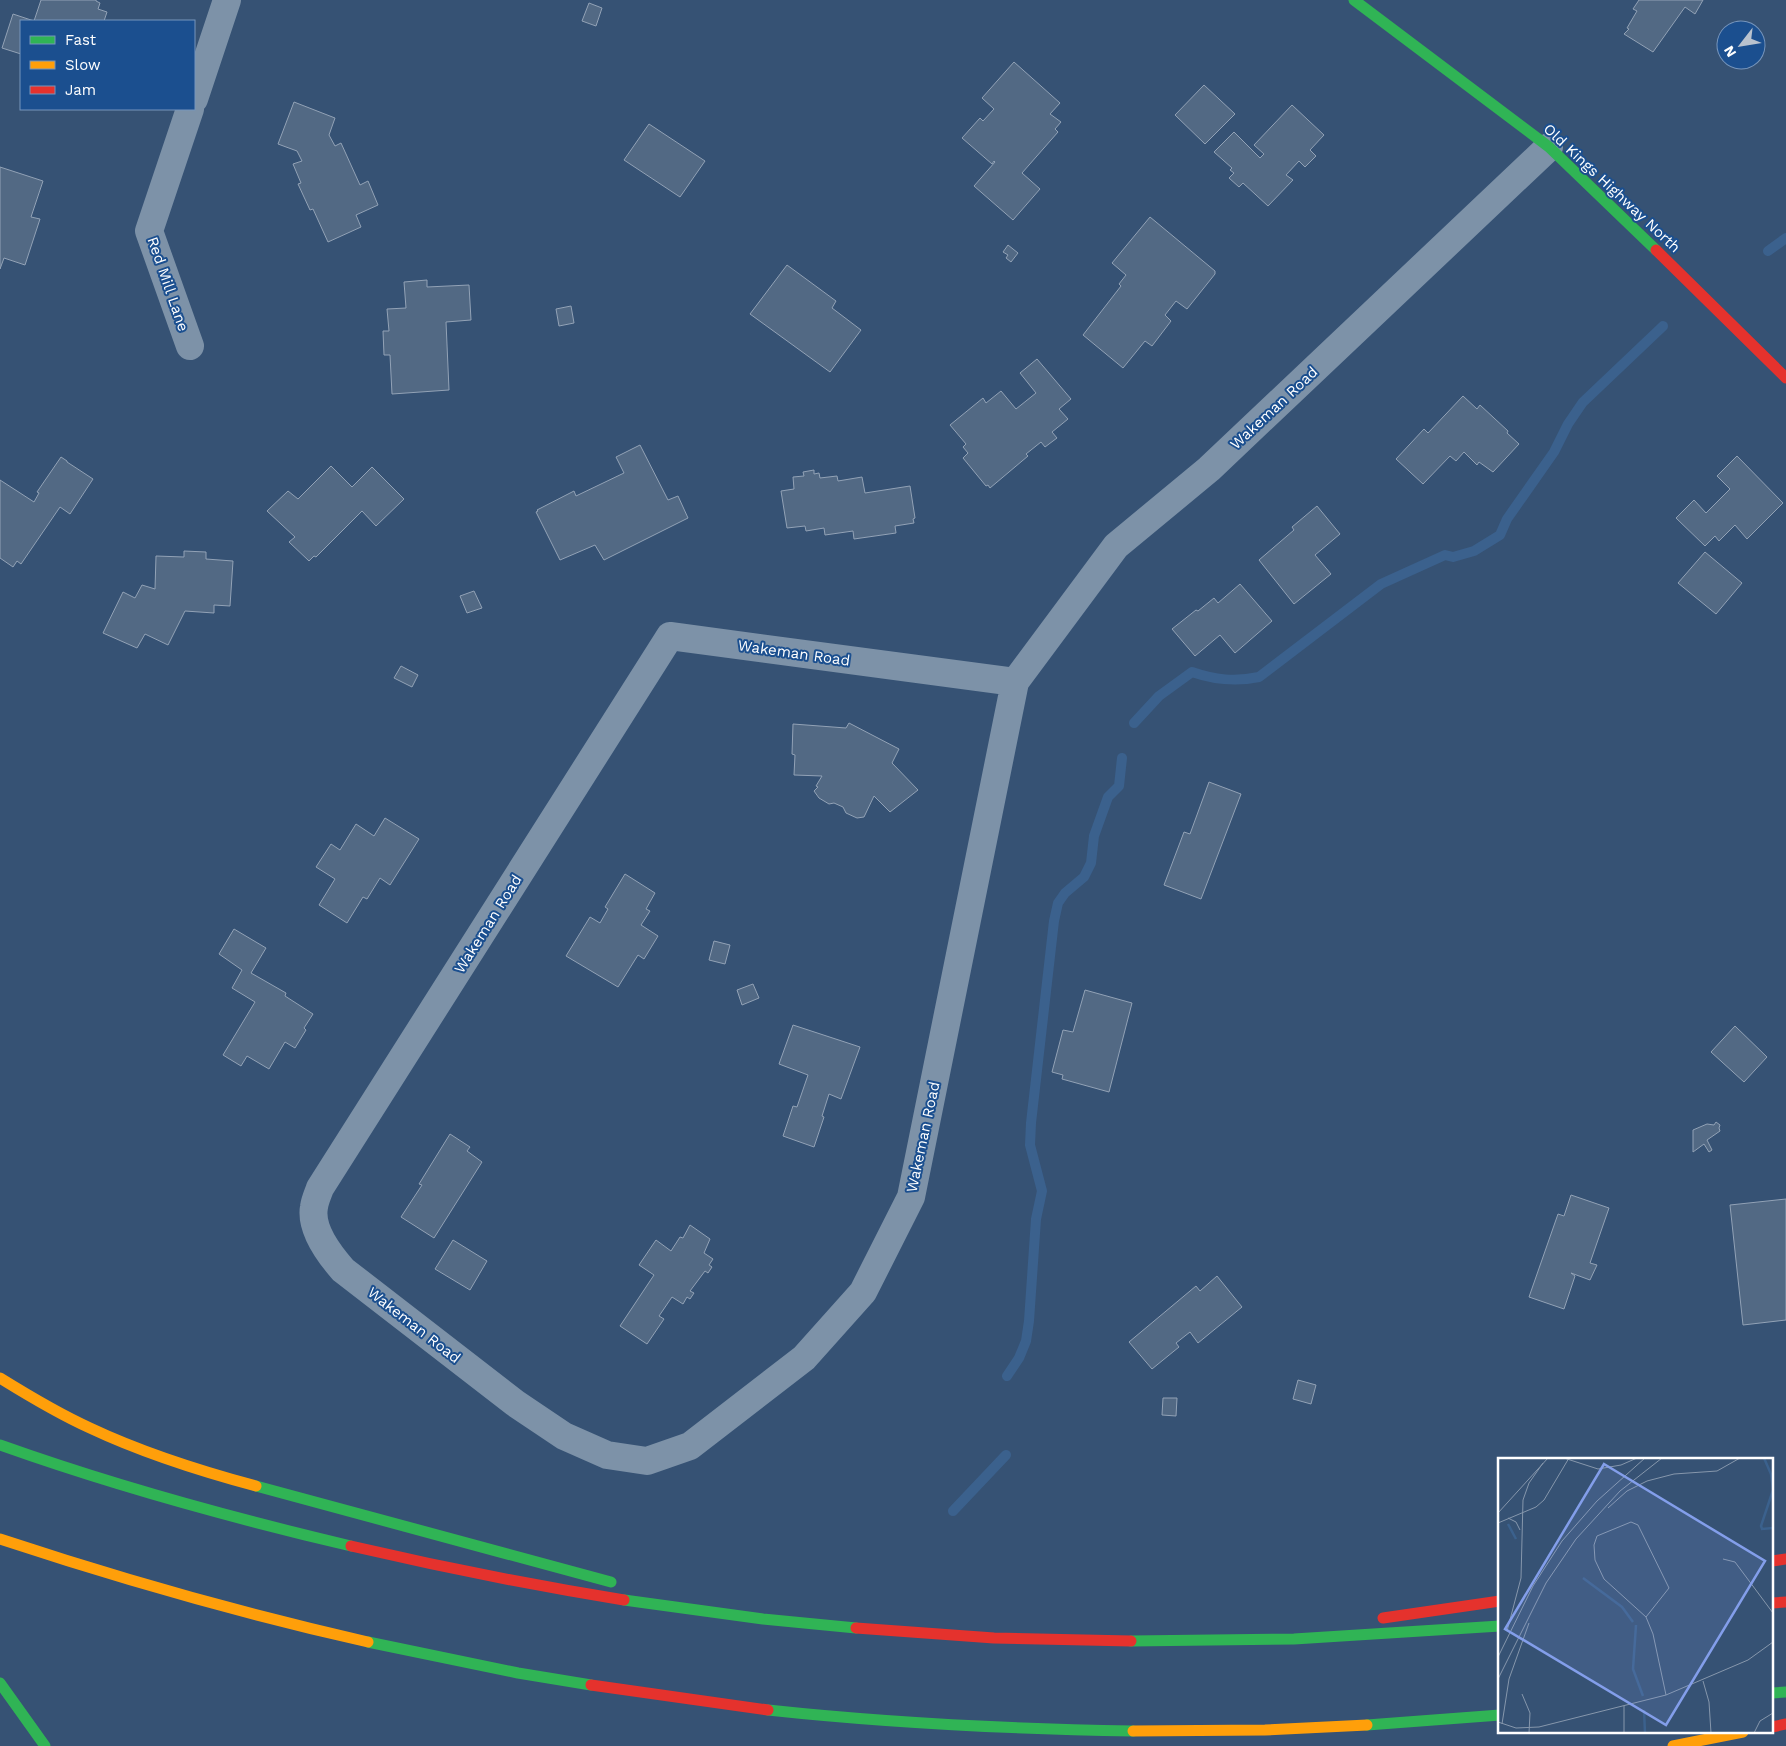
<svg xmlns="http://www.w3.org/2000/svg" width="1786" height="1746" viewBox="0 0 1786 1746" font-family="'Work Sans',sans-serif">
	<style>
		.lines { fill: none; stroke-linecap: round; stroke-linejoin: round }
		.stream { stroke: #3b618d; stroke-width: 10 }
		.building { fill: #526984; stroke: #92a2b6 }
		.street { stroke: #7d92a8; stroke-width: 28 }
		.fast { stroke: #30b455; stroke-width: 11 }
		.slow { stroke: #ff9f0a; stroke-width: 11 }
		.jam { stroke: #e5322d; stroke-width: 11 }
		.labels { text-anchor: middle; stroke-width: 4; stroke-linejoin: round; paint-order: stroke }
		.street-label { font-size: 15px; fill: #fff; stroke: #1b4f8f }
		.inset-river { fill: none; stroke: #3b618d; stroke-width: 2.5 }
		.inset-road { fill: none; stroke: #8697ac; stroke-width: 1 }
		.view { fill: #839eea; fill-opacity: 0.15; stroke: #839eea; stroke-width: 2.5 }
		.inset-edge { fill: none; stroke: #fff; stroke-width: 2.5 }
	</style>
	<rect width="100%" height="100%" fill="#365274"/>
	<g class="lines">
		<path class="stream" d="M1768 251 1786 238
			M1134 723 1159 696 1192 672C1215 680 1235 682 1259 677L1381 584 1445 555 1453 557 1474 551 1500 535 1507 519 1554 452 1568 424 1583 402 1663 326
			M1007 1376 1019 1358 1026 1341 1029 1321 1036 1219 1042 1191 1030 1145 1031 1123 1054 921 1058 903 1065 893 1084 877 1091 863 1094 836 1108 797 1119 786 1122 758
			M953 1511 1006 1455"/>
	</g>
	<path class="building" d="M41 0H96V1L100 3 98 9 107 12 104 21H21V54L2 48 13 14 34 21Z
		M1639 0H1703L1695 14 1685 7 1653 52 1624 34 1629 29 1627 28 1637 11 1633 9Z
		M589 3 602 8 596 26 582 21Z
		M1014 62 1060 103 1050 114 1061 122 1055 129 1058 132 1022 173 1040 189 1013 220 974 186 995 162 994 161 992 164 962 138 980 118 983 121 994 109 982 98Z
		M1204 85 1235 114 1205 144 1175 115Z
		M294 102 335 118 329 135 335 146 341 143 360 185 368 181 378 205 356 215 361 227 328 242 313 209 310 210 298 184 301 183 293 164 302 161 297 151 278 144Z
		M1292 105 1324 135 1310 150 1316 156 1305 167 1299 161 1286 175 1293 180 1268 206 1243 183 1239 187 1229 178 1234 173 1230 170 1232 168 1214 152 1234 132 1260 158 1264 154 1254 145Z
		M649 124 705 161 680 197 624 160Z
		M0 167 43 181 31 217 40 219 25 265 4 258 0 269Z
		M1150 217 1215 271V274L1187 309 1176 301 1165 315 1171 321 1152 346 1145 341 1123 368 1083 335 1121 286 1119 284 1126 275 1112 263Z
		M1008 245 1018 253 1011 262 1006 258 1008 255 1003 252Z
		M787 265 836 301 832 308 861 330 830 372 750 314Z
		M427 280V287L469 285 471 320 446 322 449 390 392 394 390 355H384L383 331H389L387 309 406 308 404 282Z
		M571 306 574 323 559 326 556 309Z
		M1037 359 1071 399 1059 409 1068 419 1052 432 1057 438 1045 447 1041 442 1026 454 1028 456 990 488 988 485 986 486 963 458 968 453 963 447 966 444 950 425 983 398 986 403 1001 391 1016 409 1036 393 1020 373Z
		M1463 396 1477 409 1480 405 1508 431 1507 433 1519 444 1493 472 1479 462 1477 465 1464 452 1456 461 1450 456 1423 484 1396 459 1424 429 1428 433Z
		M640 445 668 500 678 496 688 518 604 560 595 545 560 560 536 512 538 511 537 510 574 491 576 496 624 473 616 457Z
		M1737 456 1783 503 1747 539 1735 525 1719 541 1715 536 1705 546 1676 518 1694 500 1706 513 1730 489 1717 476Z
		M61 457 67 461V462L93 479 70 514 60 507 21 564 17 561 13 567 0 558V480L34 502 39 493 37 492Z
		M331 466 352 487 372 467 404 499 376 526 362 511 316 557 314 556 309 561 289 542 295 537 267 511 288 491 298 499Z
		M814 470V474L819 473 820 478 837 476 838 481 862 477 865 493 910 486 915 518 913 519 914 523 895 526 896 533 854 539 853 531 825 535 824 528 806 531 805 526 787 528 781 491 794 489 793 477 804 476 803 472Z
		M1317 506 1340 534 1315 555 1331 574 1294 604 1259 560 1294 530 1292 527Z
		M184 551 206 552V559L233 561 230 606 214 605V613L185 611 168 645 145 634 137 648 103 633 123 592 135 598 142 585 155 589 156 556 184 557Z
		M1705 552 1742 583 1716 614 1678 583Z
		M1240 584 1272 621 1235 653 1220 635 1195 656 1172 629 1196 610 1198 611 1214 598 1218 603Z
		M474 591 482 608 467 613 460 596Z
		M401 666 418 675 412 687 394 678Z
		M849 723 899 749 892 763 918 790 890 812 874 796 864 817 857 818 846 813 843 807 834 803 829 804 819 798 814 791 818 787 816 786 822 776 794 775 795 755 792 754 793 724 846 728Z
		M1209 782 1241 794 1201 899 1164 885 1184 832 1190 834Z
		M385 818 419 839 390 885 380 878 367 899 363 897 347 923 319 905 335 879 316 867 331 844 340 850 356 824 374 836Z
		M625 874 655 893 646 909 650 911 641 925 658 936 644 959 638 955 618 987 566 956 590 917 600 923 608 909 605 907Z
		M234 929 266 948 251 973 286 993 285 996 313 1014 304 1028 306 1030 295 1048 285 1042 269 1069 247 1056 241 1066 223 1055 255 1002 232 988 242 970 219 954Z
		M714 941 730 945 725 964 709 960Z
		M753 984 759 998 742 1005 737 990Z
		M1085 990 1132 1003 1109 1092 1062 1079 1063 1075 1052 1072 1063 1030 1073 1032Z
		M793 1025 860 1047 841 1099 829 1094 822 1116 824 1117 814 1147 783 1136 793 1106 797 1107 808 1075 779 1064Z
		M1735 1026 1767 1057 1744 1082 1711 1052Z
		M1716 1122 1720 1125 1719 1128 1720 1131 1707 1140 1712 1150 1709 1152 1704 1144 1693 1152V1130L1707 1124 1714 1125Z
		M450 1134 470 1147 467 1151 482 1162 434 1238 401 1217 422 1185 419 1184Z
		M1571 1195 1609 1208 1590 1263 1597 1265 1590 1280 1571 1273 1575 1276 1564 1309 1529 1297 1558 1214 1564 1216Z
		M1786 1199V1320L1743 1325 1730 1205Z
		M690 1225 710 1239 704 1253 713 1259 709 1265 712 1267 708 1273 705 1271 690 1291 694 1293 690 1299 687 1297 683 1304 672 1297 659 1316 664 1319 647 1344 620 1326 654 1275 639 1265 656 1240 671 1251 680 1237 683 1238Z
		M453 1240 487 1261 470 1290 435 1269Z
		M1217 1276 1242 1307 1198 1343 1190 1332 1176 1343 1179 1347 1152 1369 1129 1342 1196 1286 1200 1291Z
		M1298 1380 1316 1385 1311 1404 1293 1399Z
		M1163 1398H1177L1176 1416 1162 1415Z"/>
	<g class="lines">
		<path class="street" d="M194 99 227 0
			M190 346 149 231 190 109
			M670 636 1015 682 911 1197 863 1292 804 1358 690 1446 647 1461 607 1455 564 1436 515 1403 343 1270C329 1254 310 1229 314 1207 315 1200 318 1194 320 1188Z
			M1015 682 1116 546 1209 469 1549 147"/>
		<path class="fast" d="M1354 0 1549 147 1656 250
			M0 1445C115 1486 232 1518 351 1546
			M256 1486 611 1582
			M624 1600 763 1619 856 1628
			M1131 1641 1294 1639 1500 1626
			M368 1642 518 1673 591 1685
			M0 1683 45 1746
			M1772 1693 1786 1692
			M768 1710C889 1723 1011 1729 1133 1731
			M1367 1725 1500 1715"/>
		<path class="slow" d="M0 1378C29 1396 59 1414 90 1428 143 1453 200 1471 256 1486
			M0 1539C121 1579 244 1614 368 1642
			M1133 1731 1265 1730 1367 1725
			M1673 1746 1743 1732"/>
		<path class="jam" d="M1656 250 1786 378
			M351 1546C441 1567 532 1585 624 1600
			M1772 1561 1786 1559
			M1772 1603 1786 1602
			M1383 1618 1500 1601
			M856 1628 994 1638 1131 1641
			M591 1685 768 1710
			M1772 1727 1786 1724"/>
	</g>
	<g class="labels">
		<g class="street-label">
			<text transform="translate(1612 188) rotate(43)" y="5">Old Kings Highway North</text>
			<text transform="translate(168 284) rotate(71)" y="5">Red Mill Lane</text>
			<text transform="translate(1274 408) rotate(-43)" y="5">Wakeman Road</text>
			<text transform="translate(794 653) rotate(8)" y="5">Wakeman Road</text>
			<text transform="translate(488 924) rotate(-58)" y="5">Wakeman Road</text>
			<text transform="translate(923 1137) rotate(-78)" y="5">Wakeman Road</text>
			<text transform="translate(414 1325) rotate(38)" y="5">Wakeman Road</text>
		</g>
	</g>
	<g transform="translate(1498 1458)">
		<rect width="275" height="275" fill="#365274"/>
		<path class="inset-river" d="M266 0 273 16 275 32 263 68 264 71 275 70M10 66 18 81M85 120 124 149 135 164M138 167 135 211 145 238M146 252 147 275"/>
		<path class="inset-road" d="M66 0 100 11 123 7 139 0M110 50 129 33 149 23 176 16 219 13 242 0M0 55 50 0M10 60 18 64 22 72M133 64 140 67 171 130 148 159 106 121 97 102 96 87 99 78ZM0 65 38 49 46 42 71 0M225 101 237 104 275 155M148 159 155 176 168 237M9 173 23 120 25 42 31 25 45 5M0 199 35 128 64 83 99 43 147 0M0 221 48 125 78 81 122 33 164 0M205 223 211 244 213 275M24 236 32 255 31 275M126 248V275M0 264 18 270 41 269 168 237 250 202 275 184M4 266 11 221 31 165M256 275 262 263 275 255"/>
		<path class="view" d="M106 6 267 103 168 267 7 171Z"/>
		<rect width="275" height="275" class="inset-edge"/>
	</g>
	<rect x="20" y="20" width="175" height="90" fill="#1b4f8f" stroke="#7695bc"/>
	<rect x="30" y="36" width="25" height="8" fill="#30b455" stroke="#7695bc"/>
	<text x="65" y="45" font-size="15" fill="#ffffff">Fast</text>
	<rect x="30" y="61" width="25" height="8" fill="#ff9f0a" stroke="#7695bc"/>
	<text x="65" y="70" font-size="15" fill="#ffffff">Slow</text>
	<rect x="30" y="86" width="25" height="8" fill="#e5322d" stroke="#7695bc"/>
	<text x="65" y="95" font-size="15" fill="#ffffff">Jam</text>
	<g transform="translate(1741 45) rotate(239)"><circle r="24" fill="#1b4f8f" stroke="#7695bc"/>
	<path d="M0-4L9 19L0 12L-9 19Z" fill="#b9c2ce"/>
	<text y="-8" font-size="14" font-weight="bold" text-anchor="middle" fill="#ffffff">N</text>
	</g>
</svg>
